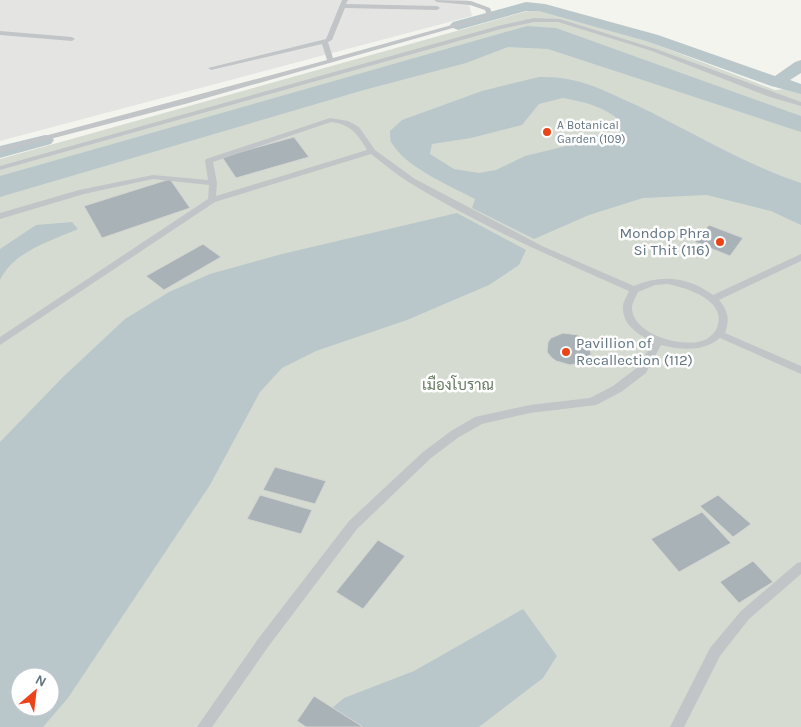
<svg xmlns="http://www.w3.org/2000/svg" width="801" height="727" viewBox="0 0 801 727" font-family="Karla,Sarabun,sans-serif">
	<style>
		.built { fill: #e4e5e3 }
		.green { fill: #d5dbd0; fill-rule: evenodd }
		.water { fill: #b9c7cb; fill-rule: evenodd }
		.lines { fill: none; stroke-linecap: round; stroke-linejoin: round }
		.canal { fill: #b9c7cb; fill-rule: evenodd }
		.building { fill: #a9b2b6; stroke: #d5d5d2 }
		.lane { fill: #c1c5c8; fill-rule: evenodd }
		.poi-dot { fill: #ec4318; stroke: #fff; stroke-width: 2 }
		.labels { text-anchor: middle; stroke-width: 5; stroke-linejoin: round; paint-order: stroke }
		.far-poi-label { font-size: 12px; fill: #617482; stroke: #fff; text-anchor: start }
		.poi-label { font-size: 15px; fill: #617482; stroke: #fff; text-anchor: end }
		.park-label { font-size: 15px; fill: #667960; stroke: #fff }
	</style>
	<rect width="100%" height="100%" fill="#f4f4ef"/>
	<path class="built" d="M0 0H468L472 16 0 141Z"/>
	<path class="green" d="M535 9 644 40 775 90 797 88 801 90V727H0V159ZM20 677H50V707H20Z"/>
	<path class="water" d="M527 26 556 28 801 116V132L548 49 508 47 466 63 364 90 0 197V176Z
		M539 77C578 76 601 89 636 105 691 131 743 164 801 183V225L771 211 707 195 643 198 589 215 534 239 472 208 475 199C450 186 405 167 391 142 390 139 390 134 390 131L402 120 482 91ZM563 98C584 102 604 106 620 121L621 139 610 145 583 142 525 156 496 170 479 173 454 169 430 154 432 144 471 138 522 125 539 104Z
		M457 213 526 250 519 265 489 285 407 320 316 351 282 368 260 392 210 485 68 698 43 727H0V442L63 377 125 319 169 292 210 274 282 254ZM20 677H50V707H20Z
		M72 222 78 229C51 241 14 251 0 280V249L36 225Z
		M523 609 557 656 543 678 479 727H309L344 698 414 671Z"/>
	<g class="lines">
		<path class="canal" d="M526 2 545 4 658 35 775 76 795 62 801 60V73L790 80 801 84V94L771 86 646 41 539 11H526L458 30 453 28 450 25 453 22Z
			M45 135 51 136 54 140 51 144 0 158V146Z"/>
	</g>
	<path class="building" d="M294 137 309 157 236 178 222 157Z
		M170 179 190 208 102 238 84 206Z
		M709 225 743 238 730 256 695 242Z
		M203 244 221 257 164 290 146 276Z
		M563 333 578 335 589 343 591 354 584 362 570 365 556 361 551 357 547 352 548 342 551 338Z
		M275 467 326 481 315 504 263 490Z
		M260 495 312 510 301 534 247 519Z
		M718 495 751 524 733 537 700 506Z
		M702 512 731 543 679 572 651 539Z
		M378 540 405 556 363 609 336 592Z
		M753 561 773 582 739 603 720 582Z
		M314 696 363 727H306L297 721Z"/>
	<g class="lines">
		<path class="lane" d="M342 0H348L346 4 437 6 440 8 437 10 345 8 332 40 328 42 333 58 484 16 486 13 485 10 470 5 437 2 434 0 471 1 490 8 492 13 488 18 185 104 0 152V148L327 60 322 44 211 70 208 68 326 39Z
			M534 18 560 19 656 49 801 102V106L770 97 652 51 558 22H534L501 29 0 170V166L498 26Z
			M0 31 72 37 75 39 72 41 0 35Z
			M330 118 348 121 359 127 375 150 415 179 542 246 634 286C662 274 688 277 713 295L801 254V261L719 300C728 311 730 319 725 333L801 366V374L720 338C703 352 681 350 661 345L646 373 621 392 596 405 530 413 482 424 459 437 431 458 357 529 268 647 212 727H197L258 639 349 521 423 452 451 431 475 417 530 405 590 398 613 386 638 367 653 342C639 335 622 325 623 307 623 302 627 296 629 291 555 258 480 226 410 183 397 175 384 164 371 154L215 202 0 345V337L208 199 209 185 153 179 84 194 0 219V213L79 190 153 175 208 180 205 161 206 159ZM331 122C350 124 358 134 367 150L216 196 217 183 213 162ZM667 284C685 287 725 300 718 324 717 331 712 335 707 339 686 350 630 335 632 306 633 302 636 296 638 292L655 285Z
			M801 562V574L749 619 720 656 684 727H670L710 648 741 611 797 563Z"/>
	</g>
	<g class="poi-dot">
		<circle cx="547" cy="132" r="5"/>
		<circle cx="720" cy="242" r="5"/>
		<circle cx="566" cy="352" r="5"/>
	</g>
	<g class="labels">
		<g class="far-poi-label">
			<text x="557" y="129">A Botanical<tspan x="557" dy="14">Garden (109)</tspan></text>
		</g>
		<g class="poi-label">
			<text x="710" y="238">Mondop Phra<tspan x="710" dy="17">Si Thit (116)</tspan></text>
			<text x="576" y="348" text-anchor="start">Pavillion of<tspan x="576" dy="17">Recallection (112)</tspan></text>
		</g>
		<g class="park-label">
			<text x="458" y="390">เมืองโบราณ</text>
		</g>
	</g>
	<g transform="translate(35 692) rotate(28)"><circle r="24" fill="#ffffff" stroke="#c0c7cd"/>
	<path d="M0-4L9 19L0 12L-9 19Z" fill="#ec4318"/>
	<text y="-8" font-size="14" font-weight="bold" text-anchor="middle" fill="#617482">N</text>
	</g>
</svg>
